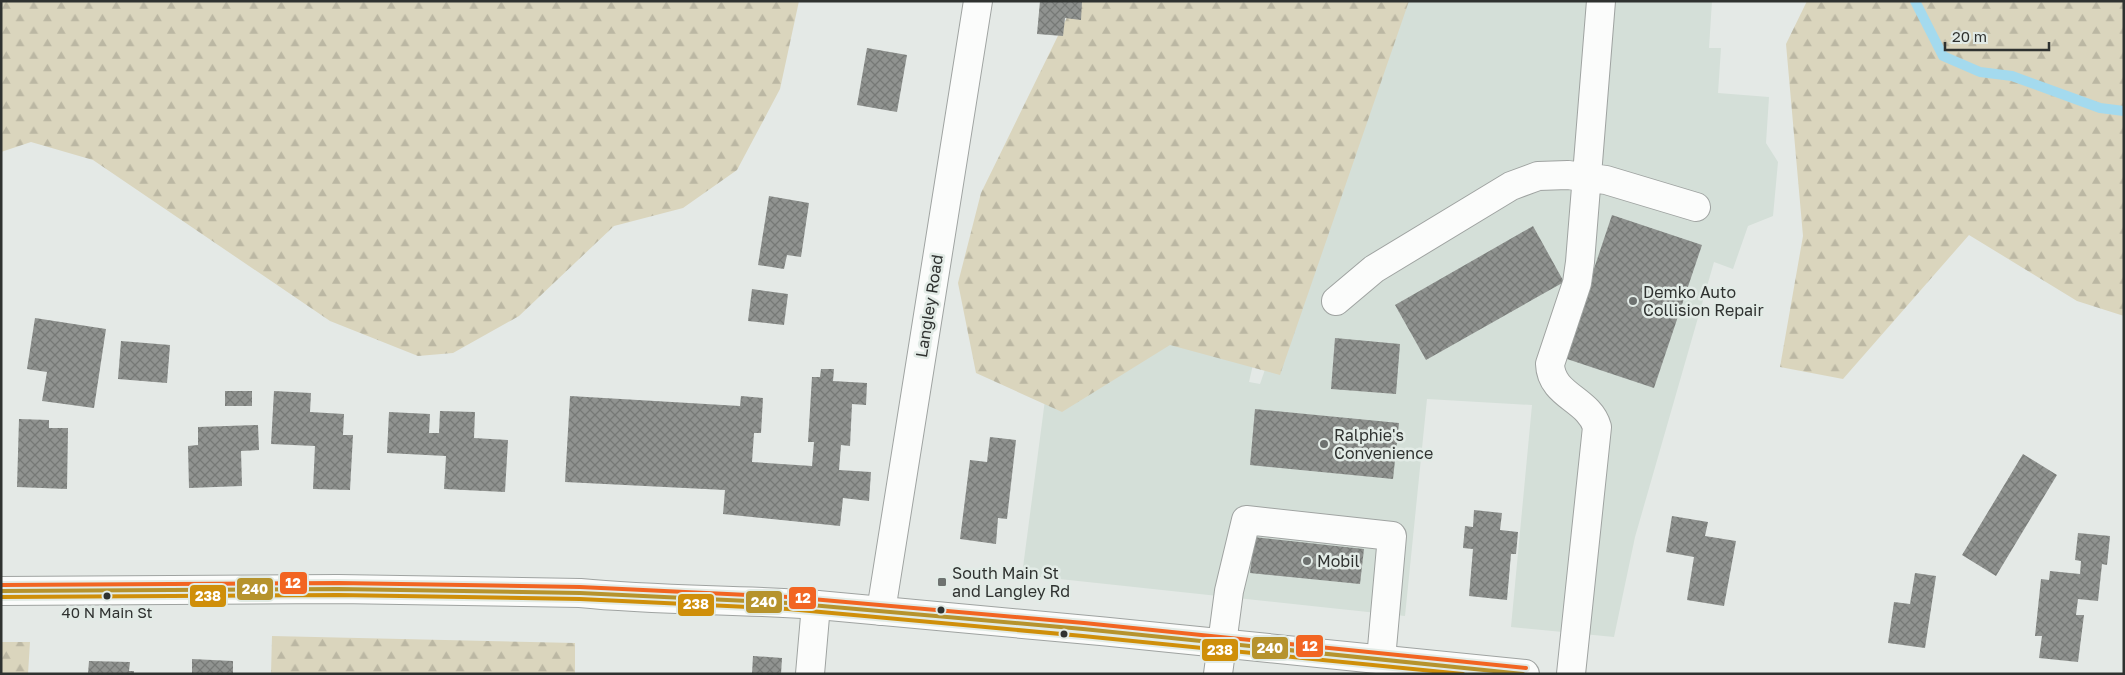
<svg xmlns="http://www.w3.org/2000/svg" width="2125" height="675" viewBox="0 0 2125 675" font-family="'Golos Text',sans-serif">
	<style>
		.built { fill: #d4dfd8 }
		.forest { fill: url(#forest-firs) }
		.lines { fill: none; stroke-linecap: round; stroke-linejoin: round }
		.stream { stroke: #a4daee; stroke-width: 10 }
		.building { fill: url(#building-cross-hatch) }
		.minor-casing { stroke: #9fa3a1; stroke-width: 30 }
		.major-casing { stroke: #9fa3a1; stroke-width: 30 }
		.minor { stroke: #fbfcfb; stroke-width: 28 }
		.major { stroke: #fbfcfb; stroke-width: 28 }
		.bus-1-casing { stroke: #e2ebe6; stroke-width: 8 }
		.bus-2-casing { stroke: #e2ebe6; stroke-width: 8 }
		.bus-3-casing { stroke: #e2ebe6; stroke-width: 8 }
		.bus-1 { stroke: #b6932d; stroke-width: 4 }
		.bus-2 { stroke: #cf8f0a; stroke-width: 4 }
		.bus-3 { stroke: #f26522; stroke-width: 4 }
		.poi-dot { fill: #6e7270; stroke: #e2ebe6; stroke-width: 2 }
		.bus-dot { fill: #2f3230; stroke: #e2ebe6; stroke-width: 2 }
		.labels { text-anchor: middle; stroke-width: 5; stroke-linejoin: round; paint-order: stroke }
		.bus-label { font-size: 15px; fill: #2f3230; stroke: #e2ebe6 }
		.poi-label { font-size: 16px; fill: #2f3230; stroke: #e2ebe6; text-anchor: start }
		.street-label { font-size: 16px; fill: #2f3230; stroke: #e2ebe6 }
		.line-badge { stroke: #e2ebe6; stroke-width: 2 }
		.badge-label { font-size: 14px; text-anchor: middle; font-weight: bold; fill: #fff }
	</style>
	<defs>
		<pattern id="forest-firs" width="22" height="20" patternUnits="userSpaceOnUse" patternTransform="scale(1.25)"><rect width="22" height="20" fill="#dad5bd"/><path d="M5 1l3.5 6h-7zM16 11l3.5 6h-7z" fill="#bbb7a3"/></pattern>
		<pattern id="building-cross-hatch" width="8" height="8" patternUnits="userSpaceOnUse" patternTransform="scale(1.25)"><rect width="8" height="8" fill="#909390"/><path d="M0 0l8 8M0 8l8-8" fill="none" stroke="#767976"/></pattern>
	</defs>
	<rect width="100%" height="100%" fill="#e4e9e6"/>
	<path class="built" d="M1392 1H1712L1709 48H1721L1718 93 1769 97 1766 143 1778 162 1773 216 1748 226 1733 269 1714 262 1635 537 1614 637 1511 627 1532 405 1427 399 1405 616 1022 575 1058 301 1266 308 1249 382 1260 384Z"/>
	<path class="forest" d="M1 1H799L780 89 737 170 683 208 614 226 519 316 453 353 418 356 330 321 93 160 31 142 1 152Z
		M1075 1H1409L1280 375 1170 345 1062 412 976 373 958 283 981 193Z
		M1807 1H2124V316L2077 301 1969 235 1843 379 1780 367 1803 236 1786 44Z
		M272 636 575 643V674H271Z
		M1 642H30L28 674H1Z"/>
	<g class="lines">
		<path class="stream" d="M1915 1 1943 56 1980 72 2012 76 2100 108 2124 111"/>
	</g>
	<path class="building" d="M1040 1H1082L1081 20 1065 18 1063 36 1037 34Z
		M867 48 907 55 897 112 857 105Z
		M769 196 809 203 801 257 787 255 784 269 758 265Z
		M1612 215 1702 245 1654 388 1564 358Z
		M1533 226 1564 282 1426 360 1395 305Z
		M752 289 788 294 784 325 748 321Z
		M35 318 106 329 94 408 42 401 47 372 27 369Z
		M1335 338 1400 344 1396 394 1331 389Z
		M121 341 170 345 167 383 118 379Z
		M821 369H834L833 381 867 383 866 405 852 404 850 446 841 445 839 470 871 472 869 501 843 498 840 526 723 514 725 490 565 482 570 396 740 406 741 396 763 398 761 433H754L752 462 812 466 814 442H808L812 377H820Z
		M225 391H252V406H225Z
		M274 391 311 393 310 412 344 414 343 435H353L350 490 313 489 315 446 271 444Z
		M1255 409 1399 423 1393 479 1250 465Z
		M440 411 475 412 474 438 508 440 505 492 444 489 446 456 387 453 389 412 430 414 429 433H439Z
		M19 419 49 420V428H68L67 489 17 487Z
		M258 425 259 450 241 451 242 486 189 488 188 446 198 445V427Z
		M990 437 1016 440 1007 519 998 518 996 544 960 539 970 460 987 462Z
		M2023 454 2057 475 1996 576 1962 555Z
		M1474 510 1502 513 1500 530 1518 532 1516 554H1511L1507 600 1469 596 1473 549 1463 548 1465 526 1473 527Z
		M1672 516 1708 522 1705 536 1736 541 1724 606 1687 600 1694 557 1666 552Z
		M2078 533 2110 536 2107 565 2102 564 2098 601 2078 599 2076 615H2084L2078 662 2039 658 2042 636H2035L2041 579 2049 580 2050 571 2080 574 2081 561 2075 560Z
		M1254 537 1364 549 1360 584 1250 573Z
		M1915 573 1936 576 1925 648 1888 643 1894 602 1910 604Z
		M753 656 782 658 781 674H752Z
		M192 659 233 661V674H192Z
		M89 661 130 662 129 671H134V674H88Z"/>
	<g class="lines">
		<defs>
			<path id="minor" d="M1336 301 1374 269 1511 186 1538 176 1568 175 1606 180 1696 207
				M881 611 978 1
				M810 674 816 605
				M1218 674 1229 591 1246 520 1392 536 1381 659
				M1571 674 1597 427C1589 399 1551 396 1550 364L1577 283 1580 262 1601 1"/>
			<path id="major" d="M1 591 338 589 580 593C659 601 739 599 818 605 1054 626 1289 649 1525 674"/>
		</defs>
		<use href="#minor" class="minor-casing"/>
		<use href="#major" class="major-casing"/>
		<use href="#minor" class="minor"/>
		<use href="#major" class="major"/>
		<defs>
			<path id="bus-1" d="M1 591 338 589 580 593 788 603 1083 629 1523 674"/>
			<path id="bus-2" d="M1 597 338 595 580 599 788 609 1083 636 1463 674"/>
			<path id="bus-3" d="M1 585 338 583 580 587 789 597 1084 623 1526 668"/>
		</defs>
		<use href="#bus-1" class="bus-1-casing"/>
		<use href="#bus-2" class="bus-2-casing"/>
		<use href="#bus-3" class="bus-3-casing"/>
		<use href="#bus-1" class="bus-1"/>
		<use href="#bus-2" class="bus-2"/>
		<use href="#bus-3" class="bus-3"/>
	</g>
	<g class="poi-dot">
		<circle cx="1633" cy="301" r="5"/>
		<circle cx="1324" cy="444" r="5"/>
		<circle cx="1307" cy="561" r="5"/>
		<rect x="937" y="577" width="10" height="10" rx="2.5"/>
	</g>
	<g class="bus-dot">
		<circle cx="107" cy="596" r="4.5"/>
		<circle cx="941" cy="610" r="4.5"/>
		<circle cx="1064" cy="634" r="4.5"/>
	</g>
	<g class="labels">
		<g class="bus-label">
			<text x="107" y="618">40 N Main St</text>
		</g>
		<g class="poi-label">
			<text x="1643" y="298">Demko Auto<tspan x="1643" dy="18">Collision Repair</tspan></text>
			<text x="1334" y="441">Ralphie's<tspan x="1334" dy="18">Convenience</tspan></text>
			<text x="1317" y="567">Mobil</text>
			<text x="952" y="579">South Main St<tspan x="952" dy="18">and Langley Rd</tspan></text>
		</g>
		<g class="street-label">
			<text transform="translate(929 306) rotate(-81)" y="6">Langley Road</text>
		</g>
	</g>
	<g class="line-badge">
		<rect x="279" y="571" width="29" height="24" rx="5" fill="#f26522"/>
		<rect x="236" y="577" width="38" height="24" rx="5" fill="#b6932d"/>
		<rect x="189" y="584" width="38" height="24" rx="5" fill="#cf8f0a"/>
		<rect x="788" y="586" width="29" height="24" rx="5" fill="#f26522"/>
		<rect x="745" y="590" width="38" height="24" rx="5" fill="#b6932d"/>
		<rect x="677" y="593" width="38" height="24" rx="5" fill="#cf8f0a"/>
		<rect x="1295" y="634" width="29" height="24" rx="5" fill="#f26522"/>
		<rect x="1251" y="636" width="38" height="24" rx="5" fill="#b6932d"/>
		<rect x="1201" y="638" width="38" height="24" rx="5" fill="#cf8f0a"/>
	</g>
	<g class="badge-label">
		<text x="293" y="588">12</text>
		<text x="255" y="594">240</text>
		<text x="208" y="601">238</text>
		<text x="803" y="603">12</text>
		<text x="764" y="607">240</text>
		<text x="696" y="609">238</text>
		<text x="1310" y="651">12</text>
		<text x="1270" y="653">240</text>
		<text x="1220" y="655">238</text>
	</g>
	<rect width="2125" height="675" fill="none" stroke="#2f3230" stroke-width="5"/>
	<path d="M1945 42v8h104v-8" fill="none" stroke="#2f3230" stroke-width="2.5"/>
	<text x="1952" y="42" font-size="15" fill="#2f3230" stroke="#e2ebe6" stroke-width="4" paint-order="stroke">20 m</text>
</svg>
